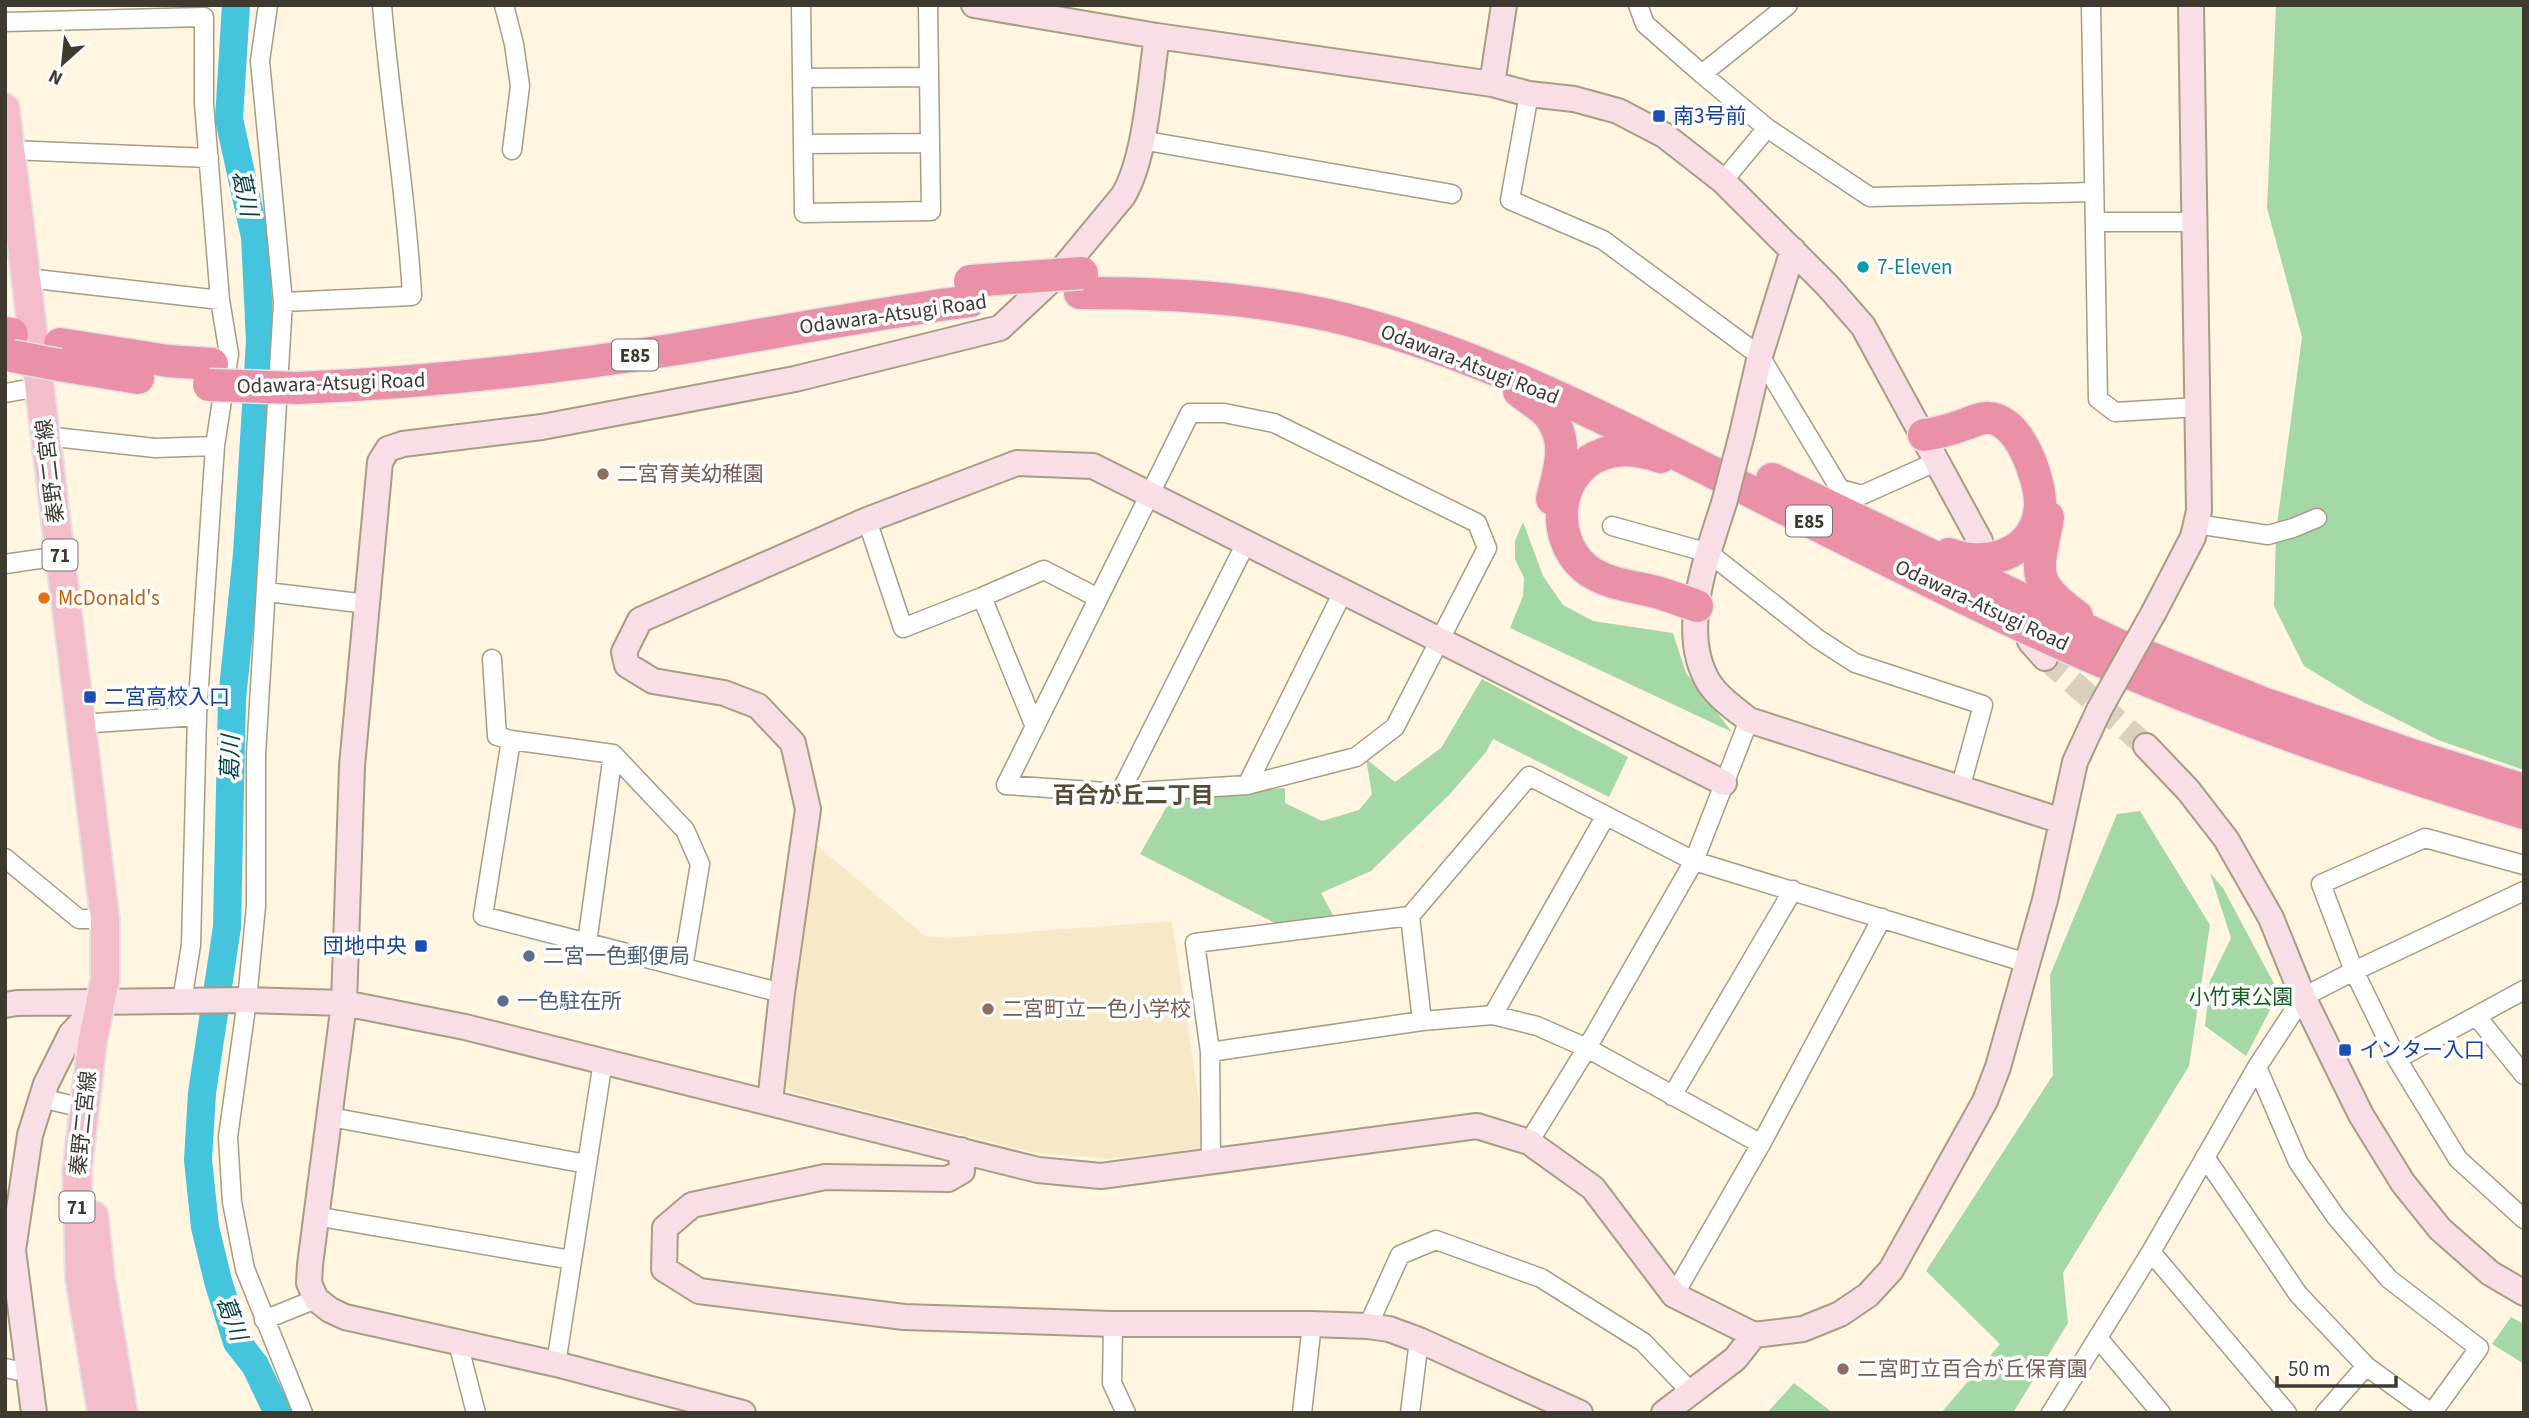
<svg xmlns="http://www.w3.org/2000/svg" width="2529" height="1418" viewBox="0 0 2529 1418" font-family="'Source Sans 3','Noto Sans JP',sans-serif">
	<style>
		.built { fill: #f7e8c7 }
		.green { fill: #a4d8a6 }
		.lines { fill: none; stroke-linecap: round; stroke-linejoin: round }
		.river { stroke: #44c4dd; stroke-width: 28 }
		.secondary-tunnel { stroke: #d9d0be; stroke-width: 24; stroke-dasharray: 24 12; stroke-linecap: butt }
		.street-casing { stroke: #a79c84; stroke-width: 21 }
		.secondary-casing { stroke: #a79c84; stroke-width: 28 }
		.primary-casing { stroke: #e4e3e2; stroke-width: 32 }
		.highway-casing { stroke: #e4e3e2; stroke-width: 35 }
		.street { stroke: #fff; stroke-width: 18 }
		.secondary { stroke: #f9dee5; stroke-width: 24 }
		.primary { stroke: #f3bdca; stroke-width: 28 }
		.highway { stroke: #eb91a7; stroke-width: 32 }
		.secondary-bridge-casing { stroke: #a79c84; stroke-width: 28; stroke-linecap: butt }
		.highway-bridge-casing { stroke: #e4e3e2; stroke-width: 35; stroke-linecap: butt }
		.secondary-bridge { stroke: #f9dee5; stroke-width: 24 }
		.highway-bridge { stroke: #eb91a7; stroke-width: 32 }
		.transit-dot { fill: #1a4fb4; stroke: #fff; stroke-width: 2.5 }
		.culture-dot { fill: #0f9aa8; stroke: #fff; stroke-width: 2.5 }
		.education-dot { fill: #8d6e63; stroke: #fff; stroke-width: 2.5 }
		.food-dot { fill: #e8710a; stroke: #fff; stroke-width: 2.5 }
		.service-dot { fill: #5c6f8a; stroke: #fff; stroke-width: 2.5 }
		.labels { text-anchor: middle; stroke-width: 7; stroke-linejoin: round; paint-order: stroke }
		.shield { fill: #fff; stroke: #79756e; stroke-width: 2 }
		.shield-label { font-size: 19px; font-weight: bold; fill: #3f3a30 }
		.transit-label { font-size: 21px; fill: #164399; stroke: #fff; text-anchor: start }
		.culture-label { font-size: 21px; fill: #0d838f; stroke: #fff; text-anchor: start }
		.street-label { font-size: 21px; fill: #3f3a30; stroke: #fff }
		.education-label { font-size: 21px; fill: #785e54; stroke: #fff; text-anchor: start }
		.food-label { font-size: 21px; fill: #c56008; stroke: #fff; text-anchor: start }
		.service-label { font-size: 21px; fill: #4e5e75; stroke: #fff; text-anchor: start }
		.park-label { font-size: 21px; fill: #185f23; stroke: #fff }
		.water-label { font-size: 23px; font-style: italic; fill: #05414b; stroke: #fff }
		.neighbourhood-label { font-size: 23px; font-weight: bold; fill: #564c36; stroke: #fff }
	</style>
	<rect width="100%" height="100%" fill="#fff5e1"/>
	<path class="built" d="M814 843 925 936 947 938 1172 921 1206 1148 1109 1159 1037 1153 790 1092 781 1080Z"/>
	<path class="green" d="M2276 5H2524V770L2438 740 2363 702 2304 666 2274 606 2276 532 2302 337 2267 208Z
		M1523 522 1543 576 1563 605 1593 621 1673 633 1686 673 1732 732 1510 628 1523 596 1524 578 1515 559V541Z
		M1482 679 1628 757 1609 797 1493 739 1486 752 1450 794 1371 871 1321 893 1334 917 1277 924 1140 854 1171 799 1285 788V803L1322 821 1359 810 1372 794 1366 759 1395 782 1441 748Z
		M2140 811 2210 925 2189 1066 2063 1273 2068 1323 2013 1413H1941L2000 1344 1926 1271 2053 1075 2050 975 2117 814Z
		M2210 873 2223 888 2279 993 2246 1056 2205 1026 2210 981 2231 938Z
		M2511 1317 2524 1324V1364L2492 1344Z
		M1794 1383 1833 1413H1767Z"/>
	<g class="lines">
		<path class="river" d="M236 5 229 119 255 237 260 341 247 554 232 699 227 927 202 1093 198 1160 205 1227 218 1281 237 1342 255 1365 278 1413"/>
		<path class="secondary-tunnel" d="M2045 658 2146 746"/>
		<defs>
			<path id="street" d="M268 5 260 61 283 302 256 755V906L247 1000 228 1137 232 1202 245 1269 303 1413
				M504 5 514 44 520 86 512 150
				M801 5 804 213 931 211 928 5
				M1638 5 1645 24 1702 74
				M1788 5 1702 74 1767 128 1870 197 2094 192
				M2091 5 2098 399 2115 412 2198 407
				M5 22 204 17V103L220 300 27 278
				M802 78 928 77
				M1529 94 1510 200 1603 240 1760 356 1840 489 1862 495 1938 461
				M1141 140 1452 194
				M803 144 929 143
				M10 150 209 158
				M1723 181 1767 128
				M2095 222H2195
				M283 302 412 296C407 199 390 102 382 5
				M5 393 39 387
				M1190 413H1224L1274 423 1477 523 1487 548 1395 727 1356 757 1247 785 1120 793 1006 785Z
				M45 436 155 448 215 446
				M867 520 903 628 982 597 1035 727
				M2196 524 2268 535 2293 528 2317 518
				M1612 526 1709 553 1818 639 1855 663 1983 705 1960 789
				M5 564 60 556
				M267 592 367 604
				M982 597 1044 570 1098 598
				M492 659 497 736 511 740 613 754 685 830 700 864 683 967
				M80 724 197 716
				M511 740 483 916 782 993
				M1247 785 1343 592
				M1120 793 1246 543
				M5 858 79 919H105
				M2524 865 2425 838 2321 884 2354 971 2524 891
				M1410 916 1422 1021
				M587 943 613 754
				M182 1001 191 945 197 716 215 446 229 354 220 300
				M1493 1015 1605 817
				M2477 1017 2524 1075
				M1210 1052 1422 1021 1493 1015 1537 1026 1587 1048 1761 1144
				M2397 1059 2524 990
				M2257 1067 2298 1162 2336 1217 2389 1279 2479 1348 2432 1413
				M1672 1096 1793 890
				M41 1098 83 1108
				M330 1117 587 1164
				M1529 1142 1587 1048 1694 861 1749 720
				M2205 1157 2298 1294 2366 1366 2431 1413
				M1211 1161 1210 1052 1195 943 1410 916 1529 776 1694 861 2027 963
				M315 1216 572 1260
				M2151 1252 2287 1413
				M1674 1295 1761 1144 1882 918
				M264 1320 316 1299
				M1113 1324 1112 1383 1126 1413
				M1368 1326 1400 1255 1436 1240 1541 1278 1643 1342 1691 1392
				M2098 1338 2161 1413
				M458 1343 476 1413
				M556 1364 603 1061
				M5 1368 29 1373
				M1302 1413 1312 1324
				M1410 1413 1419 1340
				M2051 1413 2151 1252 2257 1067 2303 997 2354 971 2397 1059 2458 1159 2524 1219
				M2325 1413 2366 1366"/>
			<path id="secondary" d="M974 5 1157 36 1492 84 1529 94 1574 99 1618 111 1664 135 1723 181 1828 286 1863 326 1980 541
				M1492 84 1504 5
				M1742 434 1760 356 1793 250
				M1724 503C1708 554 1677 632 1709 683 1719 698 1735 709 1749 720L2062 821
				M2154 612 2193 537 2199 511 2191 5
				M2030 641 2045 658
				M2146 746 2188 790 2226 839 2271 918 2303 997 2361 1115 2403 1183 2440 1229 2490 1273 2524 1293
				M5 1005 17 1003 247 1000 344 1003 465 1027 1038 1170 1101 1176 1477 1126 1529 1142 1593 1188 1674 1295 1754 1335 1803 1329 1840 1314 1868 1295 1891 1270 1985 1101 1998 1067 2045 900 2075 762 2099 710
				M770 1102 782 993 808 809 793 743 758 706 724 693 653 681 627 665 624 652 640 620 867 520 1017 463 1093 466 1724 783
				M961 1150 962 1171 948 1179 825 1177 692 1205 665 1228 664 1269 699 1291 904 1317 1113 1324H1312L1368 1326 1389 1329 1419 1340 1580 1413
				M34 1413 13 1250 30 1135 46 1084 71 1034 102 1001
				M743 1413 556 1364 345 1317 330 1310 316 1299 309 1283 310 1265 344 1003 352 766 380 462 388 449 403 444 542 427 795 379 1000 328 1060 272 1123 196C1146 158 1150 82 1157 36
				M1664 1413 1735 1359 1754 1335"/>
			<path id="primary" d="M5 108 105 919V980L92 1044 77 1172 80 1279 102 1413
				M94 1216 100 1275 123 1413"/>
			<path id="highway" d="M1080 293C1163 293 1246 297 1328 315 1444 342 1553 393 1660 446 1783 507 1904 571 2029 629 2189 703 2355 761 2524 813
				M5 333 12 334
				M60 344 168 361 212 364
				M59 365 138 378
				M297 388C425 383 551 369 677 349 774 333 871 314 970 301
				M1519 391C1528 399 1542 406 1549 415 1570 442 1559 470 1552 499
				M1924 435C1939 433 1952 429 1966 424 1972 422 1980 418 1986 418 2019 416 2039 477 2040 502 2040 552 1989 569 1949 554
				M1661 457C1643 451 1621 447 1603 454 1555 470 1549 538 1585 568 1604 584 1633 586 1656 592 1670 596 1683 601 1697 606
				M1772 479 2116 644 2263 703 2412 755 2524 790
				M2048 517C2039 569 2027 581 2077 616"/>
		</defs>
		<use href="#street" class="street-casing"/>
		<use href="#secondary" class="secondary-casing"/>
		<use href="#primary" class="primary-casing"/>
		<use href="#highway" class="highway-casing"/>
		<use href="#street" class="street"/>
		<use href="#secondary" class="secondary"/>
		<use href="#primary" class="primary"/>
		<use href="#highway" class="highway"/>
		<defs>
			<path id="secondary-bridge" d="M1724 503 1742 434
				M2099 710 2154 612"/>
			<path id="highway-bridge" d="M970 281 1082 273
				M12 356 59 365
				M209 385 297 388"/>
		</defs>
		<use href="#secondary-bridge" class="secondary-bridge-casing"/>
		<use href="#highway-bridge" class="highway-bridge-casing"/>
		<use href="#secondary-bridge" class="secondary-bridge"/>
		<use href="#highway-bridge" class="highway-bridge"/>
	</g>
	<g class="transit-dot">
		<rect x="1652" y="109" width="14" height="14" rx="3.5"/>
		<rect x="83" y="690" width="14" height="14" rx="3.5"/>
		<rect x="414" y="939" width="14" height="14" rx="3.5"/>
		<rect x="2338" y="1043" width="14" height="14" rx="3.5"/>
	</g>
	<circle class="culture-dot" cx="1863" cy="267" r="7"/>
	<g class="education-dot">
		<circle cx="603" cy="474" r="7"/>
		<circle cx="988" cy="1009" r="7"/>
		<circle cx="1843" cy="1369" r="7"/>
	</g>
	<circle class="food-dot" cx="44" cy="598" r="7"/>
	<g class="service-dot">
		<circle cx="529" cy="956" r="7"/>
		<circle cx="503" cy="1001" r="7"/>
	</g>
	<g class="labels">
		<g class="shield">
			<rect x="612" y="339.5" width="46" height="31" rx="5"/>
			<rect x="1786" y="505.5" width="46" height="31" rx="5"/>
			<rect x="42.5" y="539.5" width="35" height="31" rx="5"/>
			<rect x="59.5" y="1191.5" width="35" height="31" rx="5"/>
		</g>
		<g class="shield-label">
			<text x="635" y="362">E85</text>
			<text x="1809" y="528">E85</text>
			<text x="60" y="562">71</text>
			<text x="77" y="1214">71</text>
		</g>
		<g class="transit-label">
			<text x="1673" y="123">南3号前</text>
			<text x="104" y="704">二宮高校入口</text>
			<text x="407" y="953" text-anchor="end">団地中央</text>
			<text x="2359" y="1057">インター入口</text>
		</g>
		<g class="culture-label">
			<text x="1877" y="274">7-Eleven</text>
		</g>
		<g class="street-label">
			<text transform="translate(893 314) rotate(-8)" y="7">Odawara-Atsugi Road</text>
			<text transform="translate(1470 364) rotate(21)" y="7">Odawara-Atsugi Road</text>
			<text transform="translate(331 383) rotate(-2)" y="7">Odawara-Atsugi Road</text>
			<text transform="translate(50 471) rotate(-97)" y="7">秦野二宮線</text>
			<text transform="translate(1982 605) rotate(25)" y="7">Odawara-Atsugi Road</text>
			<text transform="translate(83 1123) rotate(-84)" y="7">秦野二宮線</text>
		</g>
		<g class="education-label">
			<text x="617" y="481">二宮育美幼稚園</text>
			<text x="1002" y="1016">二宮町立一色小学校</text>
			<text x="1857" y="1376">二宮町立百合が丘保育園</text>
		</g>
		<g class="food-label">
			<text x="58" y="605">McDonald's</text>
		</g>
		<g class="service-label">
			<text x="543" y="963">二宮一色郵便局</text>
			<text x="517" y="1008">一色駐在所</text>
		</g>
		<g class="park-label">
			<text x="2241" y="1004">小竹東公園</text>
		</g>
		<g class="water-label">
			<text transform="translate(245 193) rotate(78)" y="8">葛川</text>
			<text transform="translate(230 758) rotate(-89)" y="8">葛川</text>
			<text transform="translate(232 1318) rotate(69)" y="8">葛川</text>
		</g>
		<g class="neighbourhood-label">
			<text x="1133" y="803">百合が丘二丁目</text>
		</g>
	</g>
	<rect width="2529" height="1418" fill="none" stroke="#3f3a30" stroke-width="14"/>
	<g transform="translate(63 63) rotate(207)" stroke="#ffffff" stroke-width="5" paint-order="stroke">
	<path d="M0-5L12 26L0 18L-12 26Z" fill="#3f3a30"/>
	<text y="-10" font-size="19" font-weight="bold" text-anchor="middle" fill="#3f3a30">N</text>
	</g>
	<path d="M2277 1376v10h119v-10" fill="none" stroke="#3f3a30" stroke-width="3.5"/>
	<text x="2288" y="1376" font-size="21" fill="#3f3a30" stroke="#ffffff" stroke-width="5" paint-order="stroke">50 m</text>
</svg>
